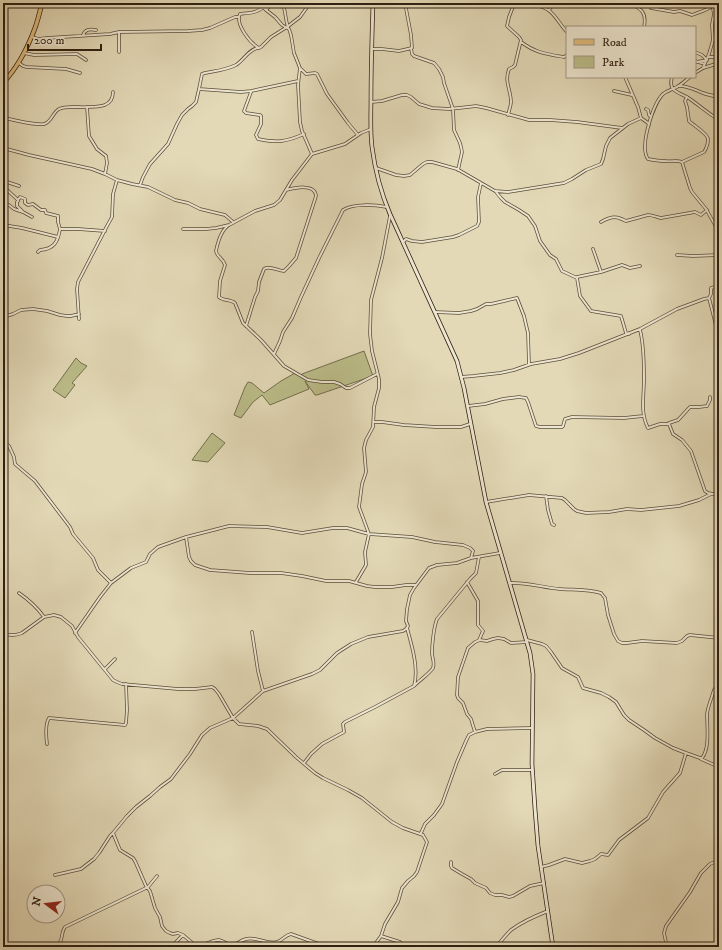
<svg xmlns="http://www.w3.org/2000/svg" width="722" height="950" viewBox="0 0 722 950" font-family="'IM FELL DW Pica',serif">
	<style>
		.green { fill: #bbbd89; stroke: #746e4d }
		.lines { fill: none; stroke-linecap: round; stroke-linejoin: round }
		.street-casing { stroke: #5b4e3a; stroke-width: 3.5 }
		.secondary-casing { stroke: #2e1f11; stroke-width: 4.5 }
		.primary-casing { stroke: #2e1f11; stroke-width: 5 }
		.street { stroke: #ede6d0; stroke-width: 2 }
		.secondary { stroke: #ede6d0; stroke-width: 3 }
		.primary { stroke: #e2bc7c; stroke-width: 3.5 }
	</style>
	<rect width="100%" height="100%" fill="#e3d9b7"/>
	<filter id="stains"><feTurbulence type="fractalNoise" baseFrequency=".005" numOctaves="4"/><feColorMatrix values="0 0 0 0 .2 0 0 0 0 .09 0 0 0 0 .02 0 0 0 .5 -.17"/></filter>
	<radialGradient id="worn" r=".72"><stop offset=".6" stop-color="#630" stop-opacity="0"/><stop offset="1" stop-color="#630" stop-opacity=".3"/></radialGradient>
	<path class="green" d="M364 351 373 376 317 395H315L305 381 309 389 270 405 262 395 253 402 241 418 234 415 245 387 248 382 252 383 264 393 281 381 295 373 304 379 301 375 302 374Z
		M76 358 81 363 87 366 72 383 75 385 65 398 53 390Z
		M212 433 225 443 208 462 192 460Z"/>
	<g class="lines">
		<defs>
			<path id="street" d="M259 3 266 10
				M272 3 266 10 275 17 282 25 289 29 291 35 294 53 300 68 298 85 300 122 302 131 312 154
				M282 3C286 10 285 19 288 27
				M512 3C519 6 527 5 534 5 553 7 556 20 567 32
				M630 3C641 9 647 12 644 27
				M717 3 718 11
				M692 4C700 3 704 8 711 7
				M263 7C258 13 248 13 240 14 235 24 250 43 259 48L261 47 271 37 287 27 300 17 310 3
				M651 8 674 12 680 11 692 15C697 13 708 10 712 6
				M549 10 554 3
				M119 32 188 31 202 30 210 28 235 17H238
				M83 35C85 29 90 29 96 30
				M32 37 38 39 47 38 110 34 119 32V52
				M521 42C536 53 546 54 564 57L567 55
				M411 48 412 54 414 56 434 63 439 69 443 77 444 83 453 109 454 130 460 143 461 147 462 152 458 170
				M372 49H382L399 51 412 48 411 35 405 3
				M695 52 702 55 707 60
				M24 53 34 55 77 54 86 60
				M708 57H719
				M695 61 705 64
				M697 62 707 60
				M19 63 23 66 27 67 66 69 80 73
				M703 68 709 54 713 40 712 25 714 14 712 3
				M301 69 306 74 315 73 317 74 327 94 348 123 358 135
				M695 73 703 68 719 63
				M625 77 638 107 641 118
				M672 77C671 81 670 85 673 89 678 94 685 95 690 99 700 106 709 114 719 120
				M690 77C686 80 682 84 677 87 673 89 667 91 663 94 653 104 639 147 648 159 653 160 659 161 665 161 671 162 676 160 682 162L690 188 692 192 706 209 719 232
				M678 86C687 85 695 90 703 93 708 95 714 96 719 97
				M199 89 202 74 205 73C215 71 226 70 236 65 244 60 249 49 258 48
				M614 91 632 95
				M251 92 244 111 246 113 260 115 261 116V124L256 135 258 139C277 143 286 142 304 134
				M371 102 382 101 402 95H407L411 97 419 104 432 108 449 109 468 107 476 106 486 108 529 120H550L577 122 622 128
				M87 107C99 107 113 107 113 92
				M646 109 648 110 649 115 651 117
				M508 115C509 110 511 106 511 102 511 90 504 82 509 69L513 67 515 65 521 40 519 37 507 26 509 17 514 4
				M3 118C12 119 36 126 44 124 52 122 52 113 59 109 67 105 79 108 87 107L89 136 97 149 106 156 107 163 105 174
				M3 148 29 155 92 169 105 174 117 180 132 184 148 187 175 200 188 203 200 209 225 215 233 222
				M682 162 704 152C706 149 708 143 708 139 708 134 693 125 689 121L687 107 685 101 687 97
				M376 168 396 175 404 176 410 175 423 164 427 162H432L457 169 495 191 508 192 564 183 572 179 586 170 601 164 603 159 606 146 610 138 628 124 641 118 648 123 649 125
				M140 185 143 177 150 164 168 144 177 124 182 115 188 109 192 106 196 102 199 89 241 92 251 91 298 81
				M19 186 7 182 3 178 6 189 18 200 20 197 25 199V203L28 205 33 204 41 210H45L46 213 58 216V222L60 229H78L105 231
				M496 192 501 198 505 202 519 210 528 216 535 226 540 241 550 255 556 259 562 271 577 278 580 296 591 311 621 316 626 333 629 334
				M3 204 9 205 14 209 23 212 17 206V202L18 201
				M23 212 32 217
				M601 222C606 219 614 216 619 218 622 219 624 220 626 221L648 215C653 215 656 217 661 218L695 212 701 215 707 210
				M3 225 22 228 58 237
				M229 225C221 230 218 241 216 251 216 256 223 258 225 265L220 281 219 297C223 301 230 299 235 303L243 323 261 340 284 366 308 380 322 382H334L340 384 346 388H350L377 374
				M183 229H206L216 228 229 225 255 211 274 205 280 200 292 180 312 154 345 144 361 133 371 129
				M403 242 406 239 412 241 422 242 453 237 459 235 477 226 479 222 478 197 481 183
				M593 249 601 272
				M38 252 40 250C54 249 58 242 60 229
				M677 255 693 256 719 255
				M577 277 601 272 622 265 630 268 640 266
				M709 298 719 337
				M435 312 459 313 471 311 477 309 486 304H491L517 298 524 316 528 333 529 364
				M3 317 13 314 21 310 33 309 47 311 60 315 67 316H71L79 314
				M79 319 77 289 78 282 107 226 112 217 113 194 117 180
				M246 326 255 297 258 291 259 282 264 269C270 265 278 271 284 271L289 266 296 258 316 196C315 183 294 188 286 190
				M640 330C644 345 644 363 644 379 644 396 640 413 648 428L660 424H669L673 434 682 440 691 451 705 491 708 493 719 495
				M274 354 280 341 283 332 292 318 301 297 319 258 343 210C353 203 376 205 387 207
				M461 377 473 376 500 373 514 370 531 364 560 359 579 353 640 329 677 309 704 299 709 298 711 294V288L719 286
				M468 406 485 404 503 399 519 397 526 398 528 402 536 426 540 427H562L563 426 565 419 572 417 624 418 643 416
				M374 422H382L404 425 436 427H461L470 424
				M669 423 678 420 690 407H699L707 406 710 400V397
				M3 441 9 446 14 457 15 464 35 481 70 527 73 534 93 558 98 570 111 583
				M546 496 548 510 552 524 554 525
				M486 502 529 495 562 498 565 500 574 509 577 511 586 513 609 512 627 509 641 510 679 506 699 500 711 494
				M186 537 189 557 191 561 195 565 210 570 250 573H281L302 576 326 581H349L367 586 375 587H392L406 585H416
				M356 582 366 565 365 552 369 534 359 507 362 484 366 472 364 448 366 440 373 427 374 407 379 388V379L372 351 370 334 371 300 382 258 390 216
				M467 582 478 601V625L483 631 479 640
				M510 583C527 582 544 588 560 589 574 590 589 589 601 593L605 598 608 615 614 634 618 641 622 643H627L642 641 677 643 682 641 687 636 690 635 719 638
				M19 593C29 600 37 607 44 617
				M252 632 258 671 263 691
				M75 633 100 597 111 583 131 568 146 562 150 554 158 547 186 537 229 526 267 527 302 533 333 528H347L369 534 412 537 435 542 463 545 470 548 473 551 471 558
				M3 634C10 635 15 636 22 633L44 617 54 615 61 617 72 626 78 637 113 680 117 682 122 684 178 689H195L212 687 215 689 219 694 233 718 239 724 258 726 267 729 296 757 315 773 323 778 348 790 362 798 392 822 403 828 423 835 427 842 417 872 414 876 408 881 402 888 398 902 385 924 381 936 373 947
				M527 640 542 644 546 646 551 652 562 668 578 677 583 688 601 693 609 697 616 702 624 715 629 720 644 730 655 738 673 748 686 753
				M105 669 115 659
				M415 685C419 681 431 672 433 668 435 662 432 658 432 653 432 644 434 626 437 619L470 579 476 573 479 557
				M475 732 471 719 467 714 463 703 458 698 457 695 458 677 468 648 475 642 480 640 487 641 493 639 498 638 504 639 511 643 527 642
				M47 744C46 736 45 724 49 718L125 725 126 723 127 710 126 684
				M701 759 719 767
				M304 763 311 754 322 744 344 732 343 724 345 722 375 707 414 686C419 669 412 646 407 628L408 626 406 621 407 609 410 595 414 588 429 568 437 565 457 563 471 558 500 553
				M495 774 502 770H532
				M113 833 120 850 133 858 135 861 146 886 150 891 155 908 160 917 162 926 166 931 170 933 173 934 178 933 183 935
				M421 833 425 824 434 815 442 804 457 762 466 741 469 735 475 732 487 729 532 728
				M451 862V866L452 868 462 874 471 879 475 883 486 888 490 893 495 895H502L509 897 513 896 530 886 544 883
				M541 867 549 865 565 859 582 863 590 861 595 859 601 854 608 855 619 840 648 818 663 792 680 773 686 753 700 758H702C710 748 707 727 707 714 708 706 712 697 714 690L716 687 719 685
				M55 875 81 869 94 859 99 853 110 836 113 833 127 816 136 807 150 796 160 787 171 779 174 775 190 754 202 735 210 728 233 718 263 691 312 674 320 670 337 653 351 644 368 637 403 631 406 629 408 626
				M381 936 400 942 405 947
				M55 947C56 946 59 943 60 942 63 938 61 932 65 927L148 887 157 876
				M171 947 183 935 196 946C204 946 211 940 219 940 224 941 227 944 232 946 237 944 241 940 246 939 256 936 267 945 277 942 283 940 285 935 291 934L316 943 330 947
				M496 947C501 941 506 935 511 930 522 922 535 916 548 911
				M667 947 664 933 666 926 690 892 701 873 710 864 719 860"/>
			<path id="secondary" d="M373 3C372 35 371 66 371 98 371 114 370 131 372 147 375 170 381 193 390 214L457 361 464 388 486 502 530 653 533 674 532 764 535 809 538 846 553 947"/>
			<path id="primary" d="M3 83C17 68 28 47 35 28 38 20 40 11 42 3"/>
		</defs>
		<use href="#street" class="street-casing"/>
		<use href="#secondary" class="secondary-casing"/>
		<use href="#primary" class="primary-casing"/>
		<use href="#street" class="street"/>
		<use href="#secondary" class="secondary"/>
		<use href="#primary" class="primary"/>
	</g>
	<rect width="722" height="950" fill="none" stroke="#e3d9b7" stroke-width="16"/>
	<rect x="4" y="4" width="714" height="942" fill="none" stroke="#2e1f11" stroke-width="2"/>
	<rect x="8" y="8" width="706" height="934" fill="none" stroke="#2e1f11"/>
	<rect x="566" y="26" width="130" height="52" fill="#ede6d0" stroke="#a19684"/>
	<rect x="574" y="39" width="20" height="6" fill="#e2bc7c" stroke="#a19684"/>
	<text x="602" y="46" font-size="12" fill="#2e1f11">Road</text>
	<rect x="574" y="56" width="20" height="12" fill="#bbbd89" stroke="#a19684"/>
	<text x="602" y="66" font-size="12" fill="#2e1f11">Park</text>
	<g transform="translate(46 904) rotate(285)"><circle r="19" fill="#ede6d0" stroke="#a19684"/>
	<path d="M0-3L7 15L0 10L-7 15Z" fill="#8f2418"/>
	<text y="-6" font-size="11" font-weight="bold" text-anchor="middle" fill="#2e1f11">N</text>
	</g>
	<path d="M28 44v6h73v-6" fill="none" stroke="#2e1f11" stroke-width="2"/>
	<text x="34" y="44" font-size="12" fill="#2e1f11" stroke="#ede6d0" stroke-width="3" paint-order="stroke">200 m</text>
	<rect width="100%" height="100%" filter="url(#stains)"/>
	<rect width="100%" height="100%" fill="url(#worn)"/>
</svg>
